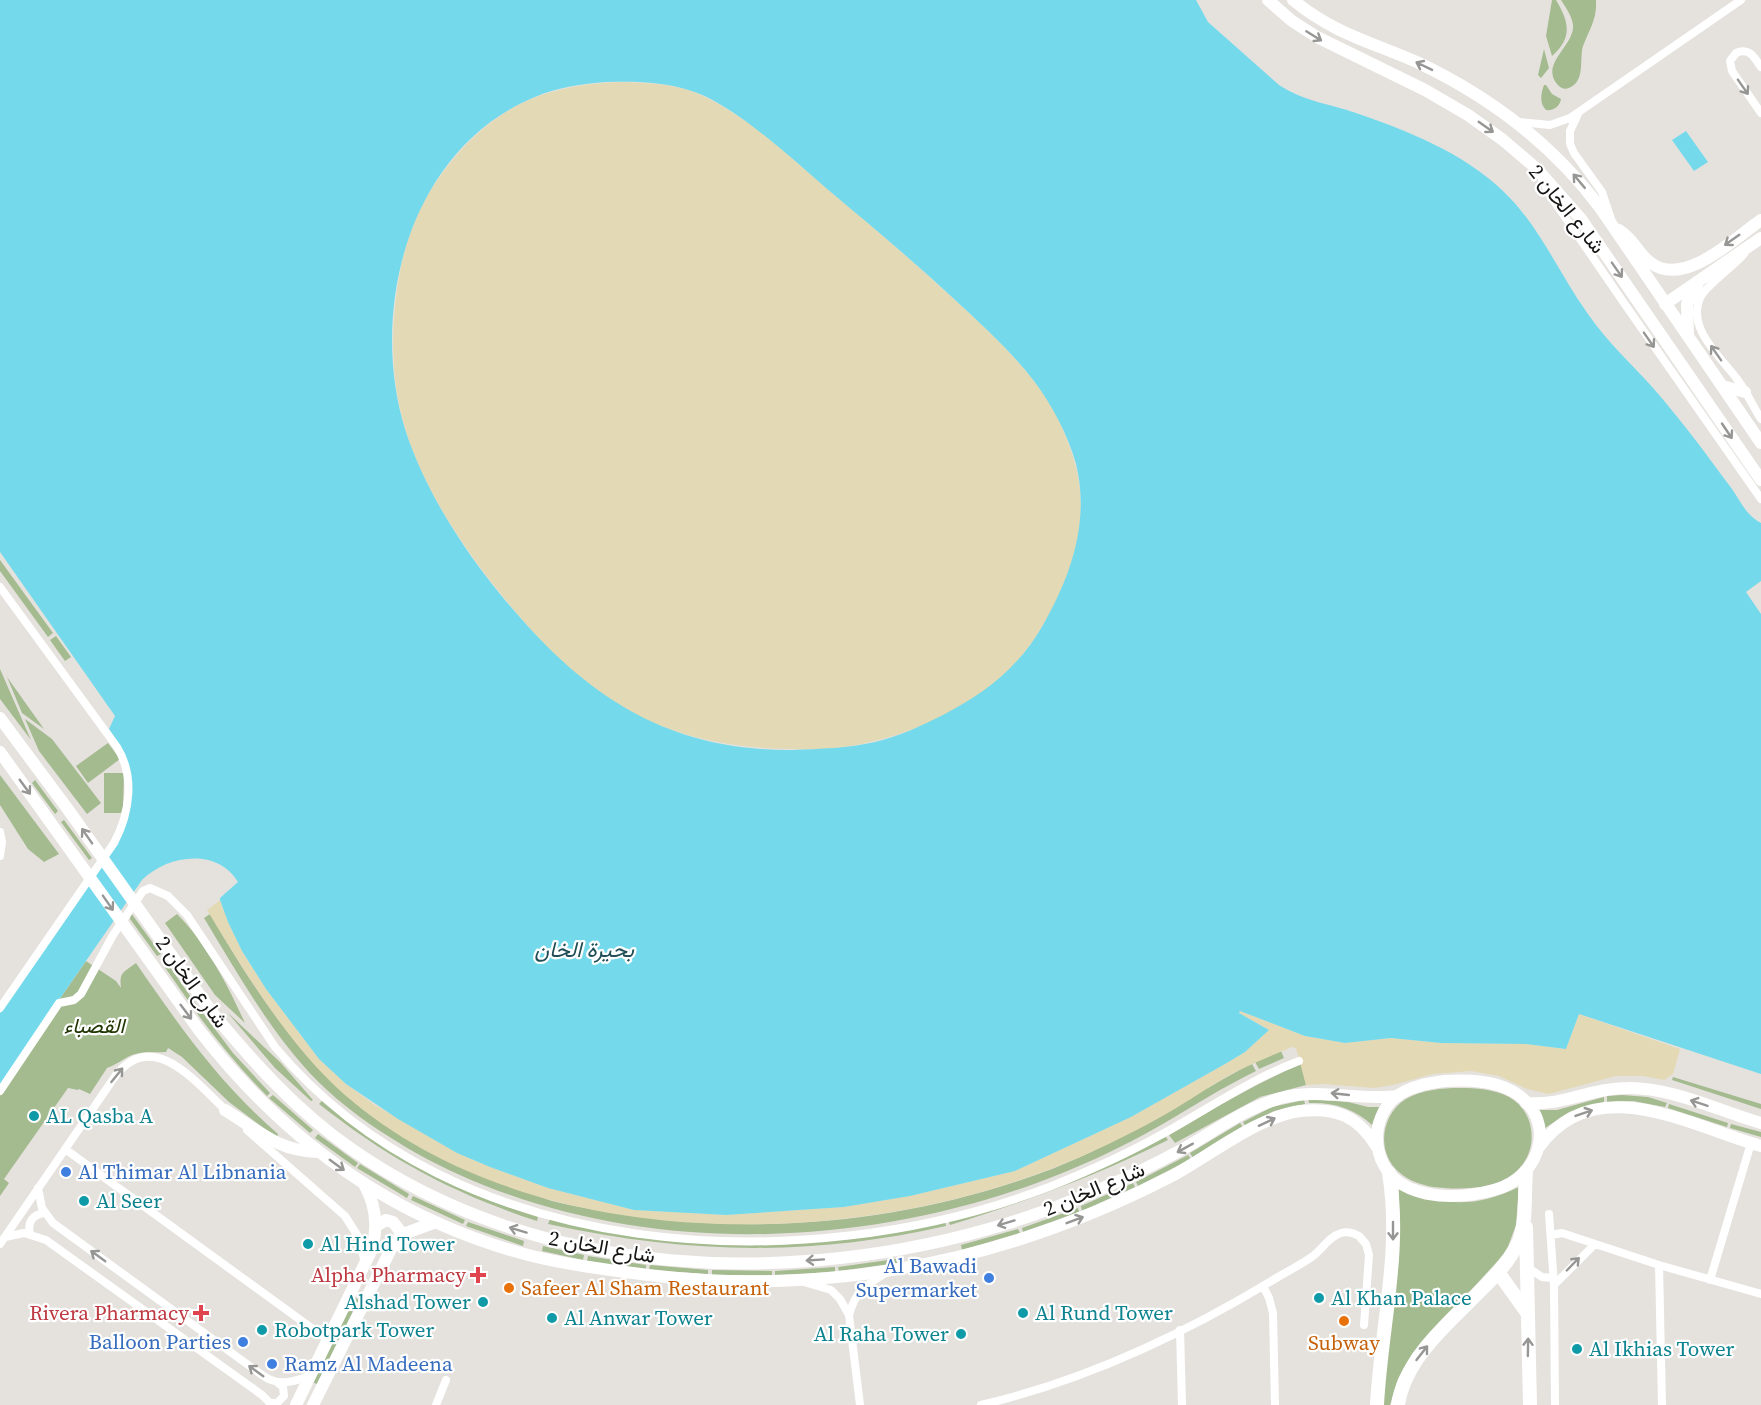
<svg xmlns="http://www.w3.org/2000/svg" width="1761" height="1405" viewBox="0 0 1761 1405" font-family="'Source Serif 4',Vazirmatn,serif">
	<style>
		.green { fill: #a4ba8f }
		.sand { fill: #e3d9b4 }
		.water { fill: #74daeb; fill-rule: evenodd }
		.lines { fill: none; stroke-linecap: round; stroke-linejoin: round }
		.street { stroke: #fff; stroke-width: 8 }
		.secondary { stroke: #fff; stroke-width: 12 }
		.primary { stroke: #fff; stroke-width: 14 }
		.oneway { stroke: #969695 }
		.culture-dot { fill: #0f9aa8; stroke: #fff; stroke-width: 2 }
		.shop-dot { fill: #3f7fe0; stroke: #fff; stroke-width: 2 }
		.health-dot { fill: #e0444e; stroke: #fff; stroke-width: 2 }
		.food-dot { fill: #e8710a; stroke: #fff; stroke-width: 2 }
		.labels { text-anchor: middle; stroke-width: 4.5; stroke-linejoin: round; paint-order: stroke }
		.street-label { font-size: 21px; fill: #161514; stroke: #fff }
		.park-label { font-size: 21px; font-style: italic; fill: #223604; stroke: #fff }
		.culture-label { font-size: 21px; fill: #0d838f; stroke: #fff; text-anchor: start }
		.shop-label { font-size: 21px; fill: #366cbe; stroke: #fff; text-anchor: start }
		.health-label { font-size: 21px; fill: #be3a42; stroke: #fff; text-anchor: end }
		.food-label { font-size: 21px; fill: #c56008; stroke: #fff; text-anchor: start }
		.water-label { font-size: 22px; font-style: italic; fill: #214f57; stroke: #fff }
	</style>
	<rect width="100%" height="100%" fill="#e5e2de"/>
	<path class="green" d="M1552 0H1556C1569 22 1573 37 1552 56L1546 36Z
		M1561 0H1596V2C1597 19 1589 30 1583 46 1579 59 1586 81 1569 88 1565 90 1560 88 1557 84 1540 63 1575 45 1573 25 1572 16 1566 8 1561 0Z
		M1544 49 1549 68 1541 78 1538 75Z
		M1544 85H1546L1552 94 1561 99C1560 106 1554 111 1546 110 1539 103 1541 93 1544 85Z
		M0 560 53 633 48 637 0 571Z
		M56 636 71 657 65 661 50 640Z
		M0 669 31 740 0 699Z
		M7 677 44 729 22 713Z
		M25 719 52 739 101 803 87 814 39 751Z
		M108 743 120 759 88 783 76 766Z
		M104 773H124L123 813H104Z
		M0 775 59 854 44 862 28 849 0 805Z
		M35 780 58 811 55 814 32 783Z
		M64 820 92 858 89 860 61 822Z
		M131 913 161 954 157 956 130 919Z
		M177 914C207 944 227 984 245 1023L215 995 165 923Z
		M210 914C247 978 297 1056 355 1103 398 1138 449 1164 501 1182 518 1188 535 1196 552 1201 575 1207 599 1210 622 1214 766 1237 915 1221 1052 1169 1123 1141 1181 1102 1247 1066L1252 1064 1256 1071C1223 1087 1192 1107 1161 1125 1121 1148 1078 1168 1034 1184 838 1255 602 1256 416 1153 385 1135 354 1115 327 1090 276 1043 240 977 204 918Z
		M86 961 116 981 121 988C119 972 123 973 136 963 180 1027 219 1083 278 1134L277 1138 229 1102 182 1057 168 1048 166 1052C155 1053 143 1051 132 1055 123 1059 116 1065 107 1068L90 1094 79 1089 78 1090 68 1088 4 1179 9 1183 0 1196V1085Z
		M167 963 198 1007 194 1009 164 966Z
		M200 1009 233 1053 270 1093 267 1096C241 1070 218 1042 196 1012Z
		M227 1012 281 1063 313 1100 311 1101 275 1068Z
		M1281 1051 1284 1058 1259 1069 1255 1062Z
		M1301 1064 1306 1085 1260 1097 1175 1143 1169 1135C1212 1109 1255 1084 1301 1064Z
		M1673 1077 1761 1104V1109L1672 1080Z
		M1460 1088C1476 1088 1494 1089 1509 1097 1538 1113 1539 1155 1513 1174 1493 1190 1458 1190 1433 1187 1422 1185 1409 1181 1400 1173 1376 1154 1380 1115 1406 1099 1421 1090 1442 1088 1460 1088Z
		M273 1095 313 1130 310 1133 269 1098Z
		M1622 1095 1648 1097 1667 1103 1665 1107 1633 1101 1607 1102V1096Z
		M1604 1097V1103L1568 1113 1545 1128 1538 1110H1557Z
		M1308 1099 1348 1102 1368 1107H1379L1372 1125C1354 1108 1333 1102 1309 1103Z
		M323 1100C384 1156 459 1192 538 1217L537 1221C452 1193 389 1159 319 1104Z
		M1304 1100 1305 1104 1274 1111 1245 1126 1243 1122 1272 1107Z
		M1669 1104 1728 1123 1727 1127 1668 1108Z
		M1240 1123 1243 1127 1193 1158 1190 1153Z
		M1731 1124 1761 1132V1137L1730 1128Z
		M318 1134 358 1163 355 1167 315 1138Z
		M1166 1137 1168 1140C1098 1175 1025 1202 950 1225L948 1220 979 1212Z
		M1188 1155 1191 1159 1138 1186 1136 1182Z
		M360 1164 409 1194 407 1198 357 1168Z
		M1133 1183 1135 1187 1082 1211 1081 1206Z
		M1519 1187 1516 1225 1506 1252 1412 1354 1398 1379 1390 1405H1384L1383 1385 1399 1257V1189C1447 1205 1472 1209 1519 1187Z
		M413 1196 465 1220 463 1224 411 1200Z
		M1078 1208 1079 1212 1023 1232 1022 1228Z
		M550 1219C679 1253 815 1253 945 1221L946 1226C809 1257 686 1254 548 1224Z
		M468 1222 524 1241 523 1246 466 1226Z
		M1018 1229 1020 1233 962 1250 961 1245Z
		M543 1246 584 1255 583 1260 542 1251Z
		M588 1256 646 1265V1270L587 1261Z
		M896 1259 897 1263 839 1271 838 1267Z
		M650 1265 708 1270V1274L649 1270Z
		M835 1267V1272L775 1275V1271Z
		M712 1270 772 1271V1275H712Z
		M354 1297 359 1300 339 1340 334 1338Z
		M333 1341 337 1343 317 1384 312 1382Z"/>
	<path class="sand" d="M623 82C650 83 680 84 705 97 753 120 797 163 838 198 879 232 918 266 957 302 985 327 1014 355 1037 385 1054 407 1066 433 1074 460 1095 528 1064 602 1022 656 979 711 887 747 818 749 751 751 684 742 625 709 580 683 542 644 509 604 460 545 409 470 397 393 392 362 392 329 396 298 401 253 415 209 443 172 491 108 543 84 623 82Z
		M220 900 228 922 242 951 266 989 319 1059 346 1084 375 1105 457 1153 490 1167 548 1188 634 1210 726 1215 844 1207 910 1196 1015 1171 1131 1117 1225 1064 1245 1052 1269 1030 1239 1013 1240 1011 1305 1036 1345 1043 1391 1038 1441 1043 1526 1044 1566 1049 1579 1014 1680 1049 1673 1074 1664 1080 1643 1076H1616L1549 1094 1527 1089 1499 1076 1471 1071 1433 1074 1393 1085 1374 1088 1323 1084 1306 1085 1296 1048 1292 1047C1273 1055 1254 1063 1235 1072 1211 1085 1189 1101 1166 1114 1129 1135 1092 1153 1053 1168 838 1252 527 1253 345 1095 289 1046 245 972 207 910Z"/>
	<path class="water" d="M0 0H1196L1208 22 1279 85C1306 102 1327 103 1356 113 1406 130 1464 153 1503 191 1540 226 1559 274 1588 314 1607 342 1632 364 1654 389 1669 406 1683 424 1697 442 1709 458 1720 473 1732 489 1741 502 1746 515 1761 523V581L1746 592 1761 614V1074L1579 1014 1566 1049 1526 1044 1441 1043 1391 1038 1345 1043 1305 1036 1240 1011 1239 1013 1269 1030 1245 1052 1225 1064 1131 1117 1015 1171 910 1196 844 1207 726 1215 634 1210 548 1188 490 1167 457 1153 398 1119 346 1084 319 1059 266 989 242 951 228 922 220 900V898L238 882C217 847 167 855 142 880L0 1085V1013L124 829C138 792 131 760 109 729L115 716 0 552ZM606 82C637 81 671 82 700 94 742 112 791 158 826 188 869 224 912 260 953 298 981 324 1010 350 1034 381 1052 405 1068 435 1076 464 1090 521 1071 576 1043 625 1019 667 986 693 943 715 921 726 900 736 875 742 848 748 820 749 792 750 656 751 573 686 492 584 456 538 423 485 405 429 368 308 410 148 535 97 558 87 582 84 606 82Z
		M1686 131 1708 162 1694 171 1672 140Z"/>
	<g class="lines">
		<path class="street" d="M1761 67C1754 57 1749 47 1736 53L1730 61 1732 71 1761 113
			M1578 114 1570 131V144L1574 153 1602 192 1612 222
			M1518 122 1550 125 1570 118 1741 0
			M1542 180 1554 201 1624 303 1761 499
			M1744 254C1734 266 1708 284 1701 296 1685 327 1720 356 1737 379 1746 391 1753 406 1761 419
			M0 587 117 747C135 776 130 813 114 843L0 1008
			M0 832 2 842 0 856
			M0 1091 59 1003 74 1000 81 994 113 935 143 891 150 888 168 896 187 915 275 1047C455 1263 802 1282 1049 1187 1089 1171 1129 1153 1166 1132 1211 1107 1251 1079 1299 1061
			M247 1130 345 1216 359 1238 365 1263
			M65 1149 328 1340
			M38 1188 42 1208 53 1223 262 1375C279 1387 292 1382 310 1376
			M1549 1214 1554 1285 1555 1405
			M30 1234C27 1222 33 1214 45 1213
			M1551 1235 1562 1233 1659 1265 1761 1294
			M5 1237 24 1233 46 1240 262 1395 272 1405
			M0 1244 116 1075C155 1026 199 1087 229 1113
			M1659 1265 1662 1405
			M1527 1267 1542 1277 1553 1278
			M1710 1280 1751 1143
			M804 1282 831 1290 840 1299 849 1315 860 1405
			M1554 1285 1595 1244
			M1263 1286 1269 1298 1273 1313 1275 1405
			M849 1315C856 1291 863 1287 884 1274
			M1180 1330 1182 1405
			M271 1403H277L284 1396 283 1387 278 1383
			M436 1405 446 1380
			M981 1405C1084 1381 1188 1332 1278 1277 1290 1270 1302 1264 1313 1256 1322 1249 1330 1236 1341 1233 1348 1231 1353 1233 1359 1236L1366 1244 1369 1255 1364 1325"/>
		<path class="secondary" d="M1268 0 1292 21 1317 37 1425 90 1468 115 1503 140 1537 169 1581 219 1761 480
			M1293 0C1334 34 1372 42 1419 63 1492 98 1553 144 1601 209L1761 443
			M1619 230C1635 240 1638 254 1651 263 1684 288 1735 238 1761 220
			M1665 304 1761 238
			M1688 335 1687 304 1698 283
			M1722 386 1745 392
			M0 718 67 808 211 1011C253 1062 296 1110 350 1148 539 1281 795 1289 1009 1223 1069 1204 1128 1179 1183 1149 1215 1131 1245 1108 1281 1098 1321 1088 1358 1101 1398 1096
			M0 752 199 1030C284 1140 392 1219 528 1255 560 1263 593 1268 625 1272 736 1288 848 1283 957 1257 1032 1239 1104 1211 1172 1176 1211 1155 1257 1117 1300 1111 1336 1107 1358 1116 1377 1147
			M1445 1081C1467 1080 1492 1080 1512 1091 1559 1117 1542 1178 1494 1190 1465 1198 1426 1200 1400 1183 1371 1163 1369 1118 1397 1096 1411 1086 1429 1083 1445 1081Z
			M1526 1103C1565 1106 1590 1088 1627 1088 1671 1087 1719 1111 1761 1123
			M225 1110C258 1130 277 1151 318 1152
			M1539 1147C1595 1069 1690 1126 1761 1146
			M376 1226 386 1220 393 1222 400 1231 399 1239
			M296 1405 372 1249C378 1227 376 1205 364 1184
			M313 1405 391 1249 406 1233 436 1222"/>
		<path class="primary" d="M1526 1227 1530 1405
			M1498 1272 1528 1314
			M1377 1405C1381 1327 1402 1250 1389 1173
			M1398 1405C1405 1357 1451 1321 1483 1288 1497 1274 1511 1259 1519 1241 1527 1220 1524 1194 1526 1172"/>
	</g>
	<defs><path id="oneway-shaft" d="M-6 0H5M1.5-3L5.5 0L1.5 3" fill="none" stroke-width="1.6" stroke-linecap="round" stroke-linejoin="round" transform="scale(1.5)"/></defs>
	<g class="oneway">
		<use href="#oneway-shaft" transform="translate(1314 36) rotate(32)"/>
		<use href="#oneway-shaft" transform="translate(1424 66) rotate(-154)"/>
		<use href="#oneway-shaft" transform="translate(1743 87) rotate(55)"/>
		<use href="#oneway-shaft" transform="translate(1486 127) rotate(35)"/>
		<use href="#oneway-shaft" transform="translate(1579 181) rotate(-130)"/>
		<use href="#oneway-shaft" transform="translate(1732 240) rotate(145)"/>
		<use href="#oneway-shaft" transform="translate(1617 270) rotate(55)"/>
		<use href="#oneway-shaft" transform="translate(1649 340) rotate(55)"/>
		<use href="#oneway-shaft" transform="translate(1716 353) rotate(-125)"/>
		<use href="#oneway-shaft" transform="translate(1727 431) rotate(56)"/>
		<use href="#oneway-shaft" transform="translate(25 787) rotate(54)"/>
		<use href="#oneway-shaft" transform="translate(87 836) rotate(-125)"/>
		<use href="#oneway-shaft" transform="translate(108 903) rotate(55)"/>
		<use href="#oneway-shaft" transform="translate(186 1012) rotate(53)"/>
		<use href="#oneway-shaft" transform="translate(117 1075) rotate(-51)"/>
		<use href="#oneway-shaft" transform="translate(1340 1094) rotate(-174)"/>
		<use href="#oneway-shaft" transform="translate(1699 1103) rotate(-162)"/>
		<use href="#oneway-shaft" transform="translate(1584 1113) rotate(-19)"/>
		<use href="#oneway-shaft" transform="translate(1267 1122) rotate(-25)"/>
		<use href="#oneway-shaft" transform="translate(1185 1148) rotate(151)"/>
		<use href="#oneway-shaft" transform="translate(337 1165) rotate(36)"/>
		<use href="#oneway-shaft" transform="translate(1075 1220) rotate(-21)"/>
		<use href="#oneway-shaft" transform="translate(1006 1223) rotate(163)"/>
		<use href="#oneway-shaft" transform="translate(518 1230) rotate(-163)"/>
		<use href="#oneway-shaft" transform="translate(1393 1231) rotate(90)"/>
		<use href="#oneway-shaft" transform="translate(98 1256) rotate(-144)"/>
		<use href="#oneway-shaft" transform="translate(815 1260) rotate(176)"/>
		<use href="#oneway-shaft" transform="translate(1573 1264) rotate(-46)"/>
		<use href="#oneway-shaft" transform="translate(1528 1347) rotate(-89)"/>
		<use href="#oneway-shaft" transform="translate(1422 1353) rotate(-52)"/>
		<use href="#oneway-shaft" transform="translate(256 1371) rotate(-144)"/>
	</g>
	<g class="culture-dot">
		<circle cx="34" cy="1116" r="6"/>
		<circle cx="84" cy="1201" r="6"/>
		<circle cx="308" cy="1244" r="6"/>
		<circle cx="1319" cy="1298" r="6"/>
		<circle cx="483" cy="1302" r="6"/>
		<circle cx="1023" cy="1313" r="6"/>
		<circle cx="552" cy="1318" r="6"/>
		<circle cx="262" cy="1330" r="6"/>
		<circle cx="961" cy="1334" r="6"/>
		<circle cx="1577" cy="1349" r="6"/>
	</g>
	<g class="shop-dot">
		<circle cx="66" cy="1172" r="6"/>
		<circle cx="989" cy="1278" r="6"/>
		<circle cx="243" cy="1342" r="6"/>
		<circle cx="272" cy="1364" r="6"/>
	</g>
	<g class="health-dot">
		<path d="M475 1266h6v6h6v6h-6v6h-6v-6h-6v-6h6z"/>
		<path d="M198 1304h6v6h6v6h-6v6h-6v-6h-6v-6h6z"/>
	</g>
	<g class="food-dot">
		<circle cx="509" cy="1288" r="6"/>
		<circle cx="1344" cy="1321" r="6"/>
	</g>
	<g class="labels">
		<g class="street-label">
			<text transform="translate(1567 209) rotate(51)" y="7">شارع الخان 2</text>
			<text transform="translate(192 982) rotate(54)" y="7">شارع الخان 2</text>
			<text transform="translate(1094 1189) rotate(-23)" y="7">شارع الخان 2</text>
			<text transform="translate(602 1247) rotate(10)" y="7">شارع الخان 2</text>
		</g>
		<g class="park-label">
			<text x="94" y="1033">القصباء</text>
		</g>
		<g class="culture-label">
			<text x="46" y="1123">AL Qasba A</text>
			<text x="96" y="1208">Al Seer</text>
			<text x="320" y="1251">Al Hind Tower</text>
			<text x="1331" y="1305">Al Khan Palace</text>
			<text x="471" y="1309" text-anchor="end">Alshad Tower</text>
			<text x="1035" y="1320">Al Rund Tower</text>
			<text x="564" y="1325">Al Anwar Tower</text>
			<text x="274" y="1337">Robotpark Tower</text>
			<text x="949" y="1341" text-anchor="end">Al Raha Tower</text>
			<text x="1589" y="1356">Al Ikhias Tower</text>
		</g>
		<g class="shop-label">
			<text x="78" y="1179">Al Thimar Al Libnania</text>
			<text x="977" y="1273" text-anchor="end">Al Bawadi<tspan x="977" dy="24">Supermarket</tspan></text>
			<text x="231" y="1349" text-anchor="end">Balloon Parties</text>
			<text x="284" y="1371">Ramz Al Madeena</text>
		</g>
		<g class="health-label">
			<text x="466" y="1282">Alpha Pharmacy</text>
			<text x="189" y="1320">Rivera Pharmacy</text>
		</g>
		<g class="food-label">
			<text x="521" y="1295">Safeer Al Sham Restaurant</text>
			<text x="1344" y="1350" text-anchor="middle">Subway</text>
		</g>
		<g class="water-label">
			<text x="584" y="957">بحيرة الخان</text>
		</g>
	</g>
</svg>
